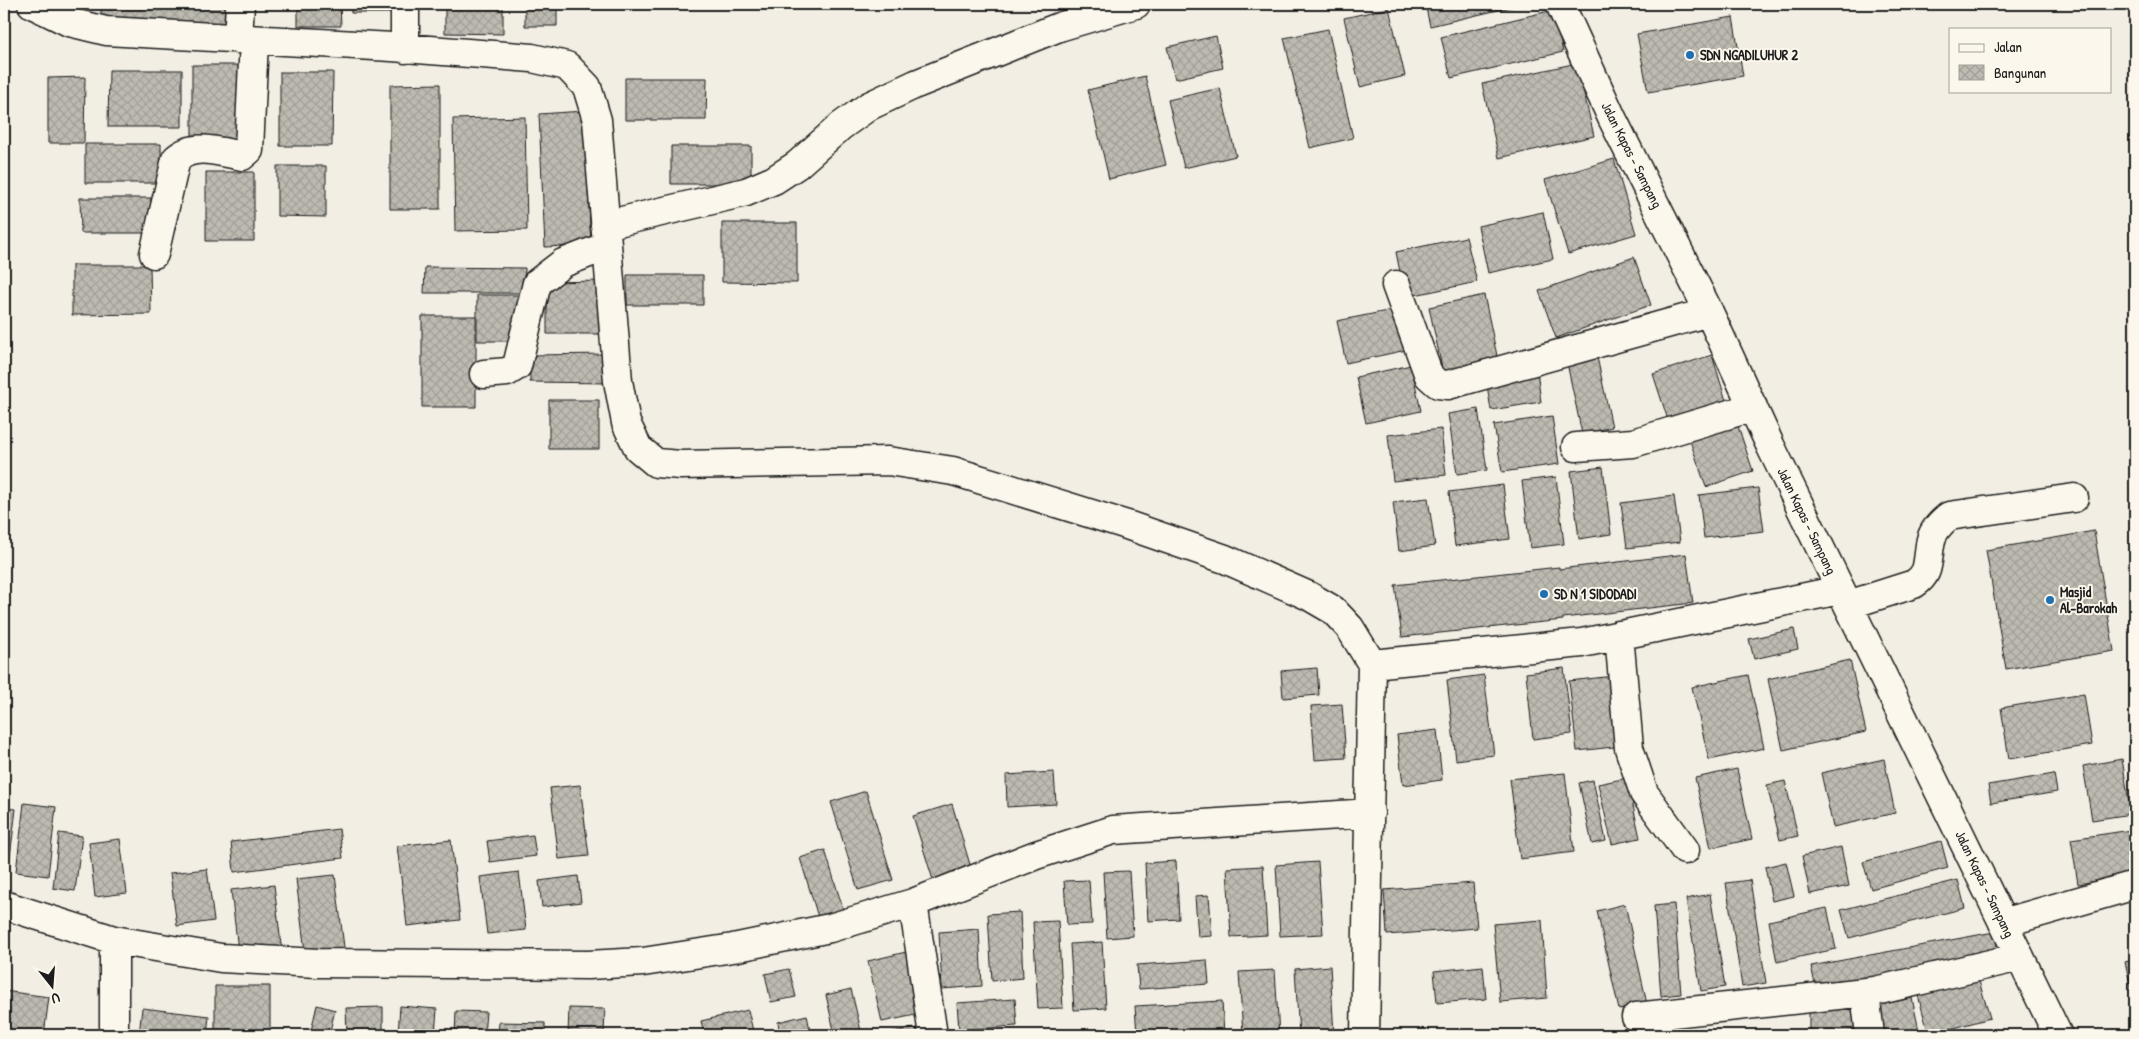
<svg xmlns="http://www.w3.org/2000/svg" width="2139" height="1039" viewBox="0 0 2139 1039" font-family="'Patrick Hand',sans-serif">
	<style>
		.building { fill: url(#building-cross-hatch); stroke: #1c1c1c }
		.lines { fill: none; stroke-linecap: round; stroke-linejoin: round }
		.minor-casing { stroke: #1c1c1c; stroke-width: 31 }
		.minor { stroke: #fbf7ec; stroke-width: 28 }
		.poi-dot { fill: #1f6fb2; stroke: #fbf7ec; stroke-width: 2 }
		.labels { text-anchor: middle; stroke-width: 4; stroke-linejoin: round; paint-order: stroke }
		.poi-label { font-size: 14px; font-weight: bold; fill: #1c1c1c; stroke: #fbf7ec; text-anchor: start }
		.street-label { font-size: 14px; fill: #1c1c1c; stroke: #fbf7ec }
	</style>
	<defs>
		<pattern id="building-cross-hatch" width="8" height="8" patternUnits="userSpaceOnUse" patternTransform="scale(1.25)"><rect width="8" height="8" fill="#bdbab1"/><path d="M0 0l8 8M0 8l8-8" fill="none" stroke="#a29f98"/></pattern>
	</defs>
	<rect width="100%" height="100%" fill="#f2eee4"/>
	<filter id="ink" filterUnits="userSpaceOnUse"><feTurbulence type="fractalNoise" baseFrequency=".02" numOctaves="2"/><feDisplacementMap in="SourceGraphic" scale="10" xChannelSelector="R" yChannelSelector="G"/><feConvolveMatrix kernelMatrix="1 2 1 2 8 2 1 2 1" color-interpolation-filters="sRGB"/></filter>
	<g filter="url(#ink)">
		<path class="building" d="M101 4H230L231 30 101 26Z
			M298 4H340L341 26H298Z
			M351 4H397V13H351Z
			M445 4H503V34L445 33Z
			M525 4H557V26H525Z
			M1425 4H1524L1430 26Z
			M1389 8 1405 76 1360 87 1344 18Z
			M1553 10 1563 52 1451 78 1441 37Z
			M1733 17 1743 76 1648 92 1637 34Z
			M1328 29 1353 138 1310 148 1284 38Z
			M1216 36 1223 68 1175 79 1167 47Z
			M1577 63 1594 136 1499 158 1482 84Z
			M192 65H244L243 140H192Z
			M109 70H182V127H108Z
			M280 72H333L332 146H280Z
			M1145 76 1166 165 1109 179 1088 90Z
			M85 77 84 143H48V78Z
			M625 78H707L706 120H625Z
			M440 84V209H390V85Z
			M1220 88 1236 156 1184 168 1168 100Z
			M584 111 591 245 545 247 539 114Z
			M525 117 527 230 455 231 453 119Z
			M85 144H161V183H85Z
			M671 146H751V184H671Z
			M1614 159 1636 234 1568 254 1545 180Z
			M277 166H326V217L277 216Z
			M206 172H254V241H206Z
			M80 198H151V233H81Z
			M1543 212 1553 259 1488 273 1478 226Z
			M722 223H797V283L722 282Z
			M1466 237 1477 282 1405 297 1396 252Z
			M1634 257 1651 305 1556 338 1539 291Z
			M72 265H150L151 314 72 315Z
			M425 267 525 268 524 293H424Z
			M627 275H703V305H627Z
			M602 281 601 334H547V282Z
			M477 295H523L522 341H477Z
			M1484 295 1499 365 1444 377 1429 307Z
			M1402 308 1411 349 1346 363 1337 321Z
			M422 316H476V407H422Z
			M609 354 608 383 530 382V355Z
			M1712 355 1727 404 1669 423 1653 374Z
			M1597 357 1612 427 1582 434 1567 363Z
			M1411 365 1421 411 1366 423 1356 377Z
			M1537 371 1541 402 1491 410 1486 379Z
			M549 400H599V449H549Z
			M1478 409 1487 470 1457 474 1448 414Z
			M1552 416 1559 464 1502 472 1494 425Z
			M1737 423 1753 471 1706 487 1689 438Z
			M1441 429 1446 475 1393 481 1388 435Z
			M1603 467 1611 534 1579 539 1571 471Z
			M1556 477 1564 544 1530 548 1522 481Z
			M1503 485 1510 539 1455 546 1449 492Z
			M1758 488 1764 531 1704 538 1699 495Z
			M1674 496 1680 542 1627 548 1621 503Z
			M1428 498 1435 546 1399 551 1393 502Z
			M2094 531 2114 651 2006 669 1986 550Z
			M1686 554 1693 603 1563 618V620L1402 637 1395 585 1559 567V569Z
			M1794 629 1798 649 1754 659 1749 639Z
			M1850 660 1866 732 1783 750 1768 679Z
			M1317 668 1319 695 1283 698 1281 671Z
			M1564 668 1572 734 1533 739 1526 673Z
			M1484 675 1494 755 1456 760 1447 680Z
			M1748 675 1764 748 1709 760 1692 687Z
			M1614 676 1623 746 1577 751 1569 681Z
			M2084 694 2092 745 2009 759 2001 708Z
			M1342 704 1346 758 1315 760 1311 706Z
			M1437 730 1442 780 1403 785 1397 735Z
			M1884 759 1895 813 1833 827 1821 773Z
			M2122 759 2131 814 2092 820 2083 766Z
			M1737 769 1752 839 1711 848 1695 778Z
			M1054 772 1056 804 1007 807 1006 775Z
			M1565 773 1574 852 1520 859 1510 779Z
			M2054 774 2057 792 1991 803 1988 785Z
			M1627 778 1640 838 1612 844 1598 784Z
			M1593 780 1606 841 1592 844 1579 783Z
			M1785 781 1798 836 1780 840 1767 785Z
			M580 785 589 856 559 859 550 788Z
			M866 791 893 880 858 890 831 802Z
			M24 803 56 807 48 876 16 872Z
			M952 804 971 868 933 880 913 816Z
			M4 808 16 809 8 873H4Z
			M339 829 343 858 234 872 231 842Z
			M2131 830 2135 856V875L2078 884 2071 839Z
			M59 833 82 836 75 891 53 888Z
			M533 835 536 856 490 862 487 841Z
			M120 839 127 893 95 897 89 843Z
			M451 840 460 920 407 926 397 846Z
			M1941 841 1948 868 1871 889 1863 862Z
			M1841 847 1849 886 1810 894 1802 856Z
			M825 850 843 909 818 917 800 858Z
			M1176 861 1179 919 1148 921 1145 863Z
			M1318 862 1323 934 1280 936 1276 865Z
			M1786 862 1794 896 1772 901 1765 867Z
			M1263 866 1267 935 1231 937 1227 868Z
			M207 869 214 921 177 926 170 873Z
			M1129 871 1133 936 1107 938 1103 872Z
			M519 872 526 930 487 934 480 877Z
			M335 875 345 955 306 960 296 879Z
			M578 876 581 902 542 907 539 881Z
			M1089 880 1092 924 1067 925 1064 881Z
			M1750 880 1766 983 1742 987 1726 883Z
			M1958 880 1965 908 1849 938 1841 910Z
			M1473 883 1477 928 1387 935 1384 890Z
			M274 885 282 953 239 959 231 890Z
			M1710 894 1725 987 1701 991 1686 899Z
			M1209 895 1212 936 1198 937 1195 896Z
			M1625 904 1647 1004 1619 1010 1597 911Z
			M1674 904 1681 994 1661 996 1654 906Z
			M1827 908 1836 949 1777 962 1769 921Z
			M1020 912 1023 978 992 981 988 914Z
			M1542 920 1547 998 1500 1002 1493 924Z
			M1058 921 1063 1008 1038 1009 1033 922Z
			M979 929 982 986 942 989 939 932Z
			M1994 932 1999 955 1816 989 1811 966Z
			M1102 942 1106 1008 1074 1010 1070 944Z
			M906 952 920 1014 882 1022 868 961Z
			M2135 959V1005L2125 962Z
			M1207 960 1209 984 1139 989 1137 965Z
			M1330 966 1334 1035H1299L1295 969Z
			M1483 966 1486 999 1437 1003 1434 971Z
			M789 969 796 997 771 1002 765 974Z
			M1275 970 1279 1035H1243L1239 972Z
			M1976 971 1990 1018 1929 1035 1916 988Z
			M215 986H270V1035H215Z
			M851 989 862 1035H835L826 995Z
			M4 991 49 997 44 1035H4Z
			M1912 998 1920 1035H1878L1872 1007Z
			M1015 999 1017 1026 959 1030 957 1003Z
			M1222 1001 1224 1035H1137L1135 1006Z
			M1863 1003V1035H1809V1004Z
			M317 1005 335 1010 329 1035H310Z
			M400 1006 437 1009 435 1035H398Z
			M383 1007V1035H347L346 1008Z
			M142 1008 209 1016 207 1035H139Z
			M569 1008 605 1009 604 1035H568Z
			M748 1010 754 1035H704L701 1021Z
			M456 1011 486 1012 484 1035H455Z
			M807 1015 811 1035H780L778 1022Z
			M499 1022 545 1023V1035H498Z
			M929 1026 930 1035H892V1032Z"/>
		<g class="lines">
			<defs>
				<path id="minor" d="M32 4 69 22 106 31 392 47 532 58 567 66 587 87 597 120 618 381 626 423 638 448 656 463 681 465 888 461 953 471 1124 524 1225 559 1309 596 1333 610 1350 628 1372 664 1365 1035
					M405 4V49
					M1560 4 1612 118 1709 312 1771 447 2058 1035
					M238 39 240 4
					M605 225 746 192 774 180 797 165 841 126 869 106 916 84 1059 27 1136 4
					M154 254 176 159C194 142 220 152 242 156L249 150 254 40
					M1396 285 1429 376 1438 384 1448 385 1709 312
					M484 374 507 372 517 366 537 283 563 263 607 246
					M1576 447 1633 443 1753 407
					M1848 605 1914 584C1930 574 1927 562 1930 545 1931 533 1940 523 1949 516L2074 498
					M1619 635 1629 748 1644 793 1685 850
					M1372 664 1582 643 1840 590
					M913 903 933 1035
					M4 905 114 940V1035
					M2003 923 2135 885
					M114 940 221 958 318 963 588 965 643 962 733 948 830 928 913 903 1036 855 1113 830 1370 813
					M1865 993 1870 1035
					M1636 1017 1875 991 2020 957"/>
			</defs>
			<use href="#minor" class="minor-casing"/>
			<use href="#minor" class="minor"/>
		</g>
	</g>
	<g class="poi-dot">
		<circle cx="1690" cy="55" r="5"/>
		<circle cx="1544" cy="594" r="5"/>
		<circle cx="2050" cy="600" r="5"/>
	</g>
	<g class="labels">
		<g class="poi-label">
			<text x="1700" y="60">SDN NGADILUHUR 2</text>
			<text x="2060" y="597">Masjid<tspan x="2060" dy="16">Al-Barokah</tspan></text>
			<text x="1554" y="599">SD N 1 SIDODADI</text>
		</g>
		<g class="street-label">
			<text transform="translate(1632 155) rotate(63)" y="5">Jalan Kapas - Sampang</text>
			<text transform="translate(1807 521) rotate(64)" y="5">Jalan Kapas - Sampang</text>
			<text transform="translate(1985 884) rotate(64)" y="5">Jalan Kapas - Sampang</text>
		</g>
	</g>
	<rect width="2139" height="1039" fill="none" stroke="#fbf7ec" stroke-width="20"/>
	<rect x="10" y="10" width="2119" height="1019" fill="none" stroke="#1c1c1c" stroke-width="2" filter="url(#ink)"/>
	<rect x="1949" y="28" width="162" height="65" fill="#fbf7ec" stroke="#a29f99"/>
	<rect x="1959" y="44" width="25" height="8" fill="#fbf7ec" stroke="#a29f99"/>
	<text x="1994" y="52" font-size="15" fill="#1c1c1c">Jalan</text>
	<rect x="1959" y="65" width="25" height="15" fill="url(#building-cross-hatch)" stroke="#a29f99"/>
	<text x="1994" y="78" font-size="15" fill="#1c1c1c">Bangunan</text>
	<g transform="translate(52 986) rotate(163)" stroke="#fbf7ec" stroke-width="4" paint-order="stroke">
	<path d="M0-4L9 19L0 12L-9 19Z" fill="#1c1c1c"/>
	<text y="-8" font-size="14" font-weight="bold" text-anchor="middle" fill="#1c1c1c">U</text>
	</g>
</svg>
